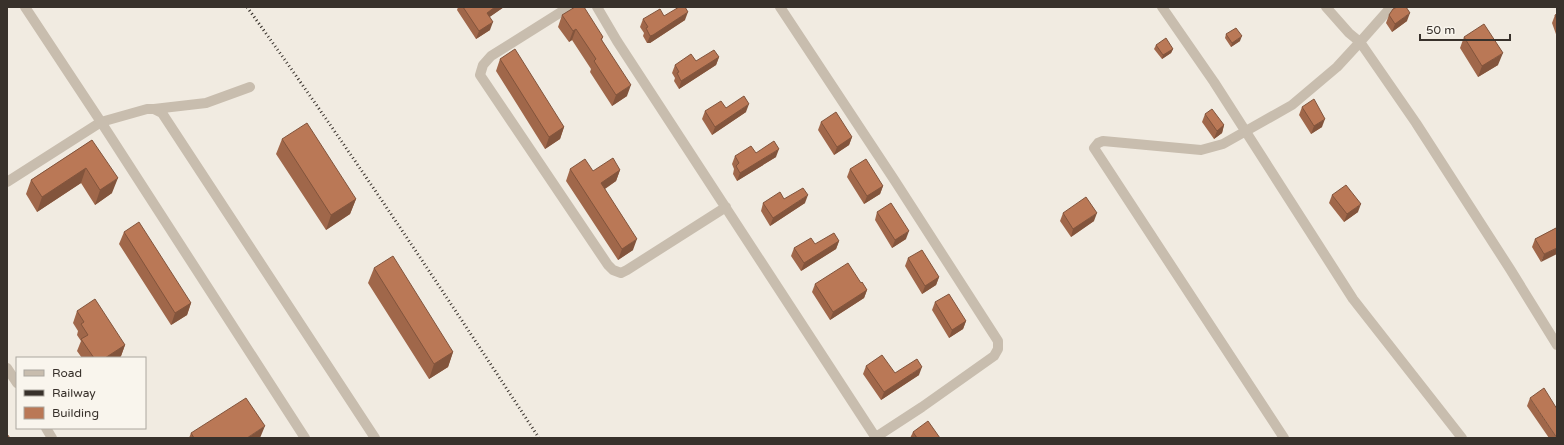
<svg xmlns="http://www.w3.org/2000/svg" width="1564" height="445" viewBox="0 0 1564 445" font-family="'Varela Round',sans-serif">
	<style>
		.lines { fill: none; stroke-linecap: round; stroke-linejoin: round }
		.minor { stroke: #c8bdae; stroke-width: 10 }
		.tertiary { stroke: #c8bdae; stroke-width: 10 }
		.rail { stroke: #38312b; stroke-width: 3; stroke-dasharray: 1 3; stroke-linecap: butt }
		.wall { fill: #a0674a }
		.shaded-wall { fill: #82543c }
		.building { fill: #ba7856; stroke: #82543c }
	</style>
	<rect width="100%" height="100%" fill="#f1ebe1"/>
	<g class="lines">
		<path class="minor" d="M569 7 491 56 483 65 480 75 608 265 613 270 621 273 627 270 726 207
			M597 7 617 41 876 438
			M780 7 895 181 998 341V349L994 356 922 407 876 437
			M1162 7 1214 82 1353 299 1462 438
			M1391 7 1360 42 1416 123 1510 269 1557 345
			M154 109 206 103 250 87
			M7 182 101 122 147 109H154L162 113 375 438
			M7 368 17 383
			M46 428 52 438
			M1284 438 1094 148 1098 143 1103 141 1201 150 1223 144 1292 105 1337 67 1360 42 1349 33 1326 7"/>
		<path class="tertiary" d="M25 7 101 122 305 438"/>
		<path class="rail" d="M247 7C349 148 444 293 539 438"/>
	</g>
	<path class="wall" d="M458 7H504L489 17 490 30 476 39 457 10Z
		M1557 14V37L1552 23 1555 15Z
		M562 15 603 37 602 40 627 96 612 106 590 72 591 69 572 40 569 42 558 27Z
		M1389 15 1407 21 1392 32 1386 23Z
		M664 16 685 20 650 43H647L643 36 644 33 640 27 643 19Z
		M1226 34 1240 41 1231 47 1225 38Z
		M1464 37 1498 65 1478 77 1460 48Z
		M1156 45 1173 49 1171 53 1162 59 1154 49Z
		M719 57 716 65 679 89 674 81 675 78 672 73 675 65Z
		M500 59 564 127 560 139 545 149 496 71Z
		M1302 107 1322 127 1311 134 1299 115Z
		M726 108 746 112 712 135 702 119 705 111Z
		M1205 114 1224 125 1222 133 1214 139 1202 122Z
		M821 122 852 137 849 145 834 155 818 130Z
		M282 139 356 199 350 214 326 230 276 154Z
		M92 140 112 193 95 205 81 183 37 212 26 194 31 180Z
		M756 153 776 157 737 181 733 174 734 169 732 164 735 156Z
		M570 169 593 171 620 170 616 181 605 189 633 250 618 260 566 181Z
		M850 169 883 186 880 194 864 204 847 177Z
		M1332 195 1358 212 1344 222 1329 203Z
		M784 199 805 203 770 226 761 211 763 203Z
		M877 212 906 239 892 248 875 220Z
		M1063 213 1094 221 1071 237 1060 221Z
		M1556 228 1541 262 1532 247 1535 239Z
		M124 232 191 303 187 315 171 325 119 244Z
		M839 241 836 249 801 271 791 256 794 248Z
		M908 258 939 277 936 285 922 294 905 266Z
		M374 268 453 352 448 367 429 379 368 283Z
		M861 283 867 290 864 298 830 320 812 292 815 284Z
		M935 302 966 321 963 329 949 338 932 310Z
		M77 311 125 345 121 356 119 358H82L77 351 81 341 77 335 78 331 73 323Z
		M866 366 895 373 919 375 881 400 863 374Z
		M1530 398 1557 438H1549L1527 406Z
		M913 432 940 438H910Z
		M191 433 260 438H189Z"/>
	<path class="shaded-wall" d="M495 7H504L484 21 487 13Z
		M688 12 685 20 650 43H647L650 36Z
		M1410 13 1407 21 1392 32 1395 24Z
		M493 22 490 30 476 39 479 31Z
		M576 29 572 40 569 42 573 31Z
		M1242 36 1240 41 1231 47 1232 43Z
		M1173 49 1171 53 1162 59 1163 55Z
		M1503 53 1498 65 1478 77 1482 66Z
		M719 57 716 65 679 89 681 81Z
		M631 85 627 96 612 106 616 95Z
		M749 104 746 112 712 135 715 127Z
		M1325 119 1322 127 1311 134 1314 126Z
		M1224 125 1222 133 1214 139 1217 131Z
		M564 127 560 139 545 149 549 137Z
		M852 137 849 145 834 155 837 147Z
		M779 149 776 157 737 181 740 173Z
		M86 168 81 183 37 212 42 197Z
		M620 170 616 181 597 194 601 183Z
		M118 178 112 193 95 205 100 190Z
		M883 186 880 194 864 204 867 196Z
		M808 195 805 203 770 226 773 218Z
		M356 199 350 214 326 230 331 215Z
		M1361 204 1358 212 1344 222 1347 214Z
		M1097 213 1094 221 1071 237 1073 229Z
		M909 231 906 239 892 248 895 240Z
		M637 239 633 250 618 260 622 249Z
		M839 241 836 249 801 271 804 263Z
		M1557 248V254L1541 262 1544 254Z
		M939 277 936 285 922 294 925 286Z
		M867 290 864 298 830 320 833 312Z
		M191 303 187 315 171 325 175 313Z
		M966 321 963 329 949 338 952 330Z
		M125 345 121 356 119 358H105Z
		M453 352 448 367 429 379 434 364Z
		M922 367 919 375 881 400 884 392Z
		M265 426 260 438H247Z"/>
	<path class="building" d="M463 7H495L487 13 493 22 479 31Z
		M575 7H584L603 37 601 39 631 85 616 95 594 61 596 59 576 29 573 31 562 15Z
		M679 7H685L688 12 653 35 650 36 646 28 648 27 643 19 660 9 664 16Z
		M1397 7H1406L1410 13 1395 24 1389 15 1393 9Z
		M1557 14V21L1555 15Z
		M1484 24 1503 53 1482 66 1464 37Z
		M1236 28 1242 36 1232 43 1226 34Z
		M1166 38 1173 49 1163 55 1156 45Z
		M515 49 564 127 549 137 500 59Z
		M714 50 719 57 681 81 677 73 679 72 675 65 691 54 696 61Z
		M744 96 749 104 715 127 705 111 721 101 726 108Z
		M1314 99 1325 119 1314 126 1302 107Z
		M1212 109 1224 125 1217 131 1205 114Z
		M836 112 852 137 837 147 821 122Z
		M307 123 356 199 331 215 282 139Z
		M92 140 118 178 100 190 86 168 42 197 31 180Z
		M774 141 779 149 740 173 736 166 739 163 735 156 751 146 756 153Z
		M613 158 620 170 601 183 637 239 622 249 570 169 585 159 593 171Z
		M866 159 883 186 867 196 850 169Z
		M1346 185 1361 204 1347 214 1332 195Z
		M803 188 808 195 773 218 763 203 780 192 784 199Z
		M1086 197 1097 213 1073 229 1063 213Z
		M891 203 909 231 895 240 877 212Z
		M139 222 191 303 175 313 124 232Z
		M1556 228 1557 229V248L1544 254 1535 239Z
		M834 233 839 241 804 263 794 248 811 238 815 244Z
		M922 250 939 277 925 286 908 258Z
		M393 256 453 352 434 364 374 268Z
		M848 263 861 283 862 282 867 290 833 312 815 284Z
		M949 294 966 321 952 330 935 302Z
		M95 299 125 345 105 358H94L81 339 88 335 81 324 84 322 77 311Z
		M882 355 895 373 917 359 922 367 884 392 866 366Z
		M1544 388 1557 409V438L1530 398Z
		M246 398 265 426 247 438H194L191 433Z
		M928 421 940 438H917L913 432Z
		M7 434 10 438H7Z"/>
	<rect width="1564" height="445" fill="none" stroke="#38312b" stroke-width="16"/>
	<rect x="16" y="357" width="130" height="72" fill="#f9f5ed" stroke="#aca79f"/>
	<rect x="24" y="370" width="20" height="6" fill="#c8bdae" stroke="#aca79f"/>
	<text x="52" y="377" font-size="12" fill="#38312b">Road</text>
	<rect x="24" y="390" width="20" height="6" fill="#38312b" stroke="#aca79f"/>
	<text x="52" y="397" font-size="12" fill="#38312b">Railway</text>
	<rect x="24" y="407" width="20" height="12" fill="#ba7856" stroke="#aca79f"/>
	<text x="52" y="417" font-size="12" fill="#38312b">Building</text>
	<path d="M1420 34v6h90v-6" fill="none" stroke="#38312b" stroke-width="2"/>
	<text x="1426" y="34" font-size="12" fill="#38312b" stroke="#f9f5ed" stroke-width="3" paint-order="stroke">50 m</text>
</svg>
